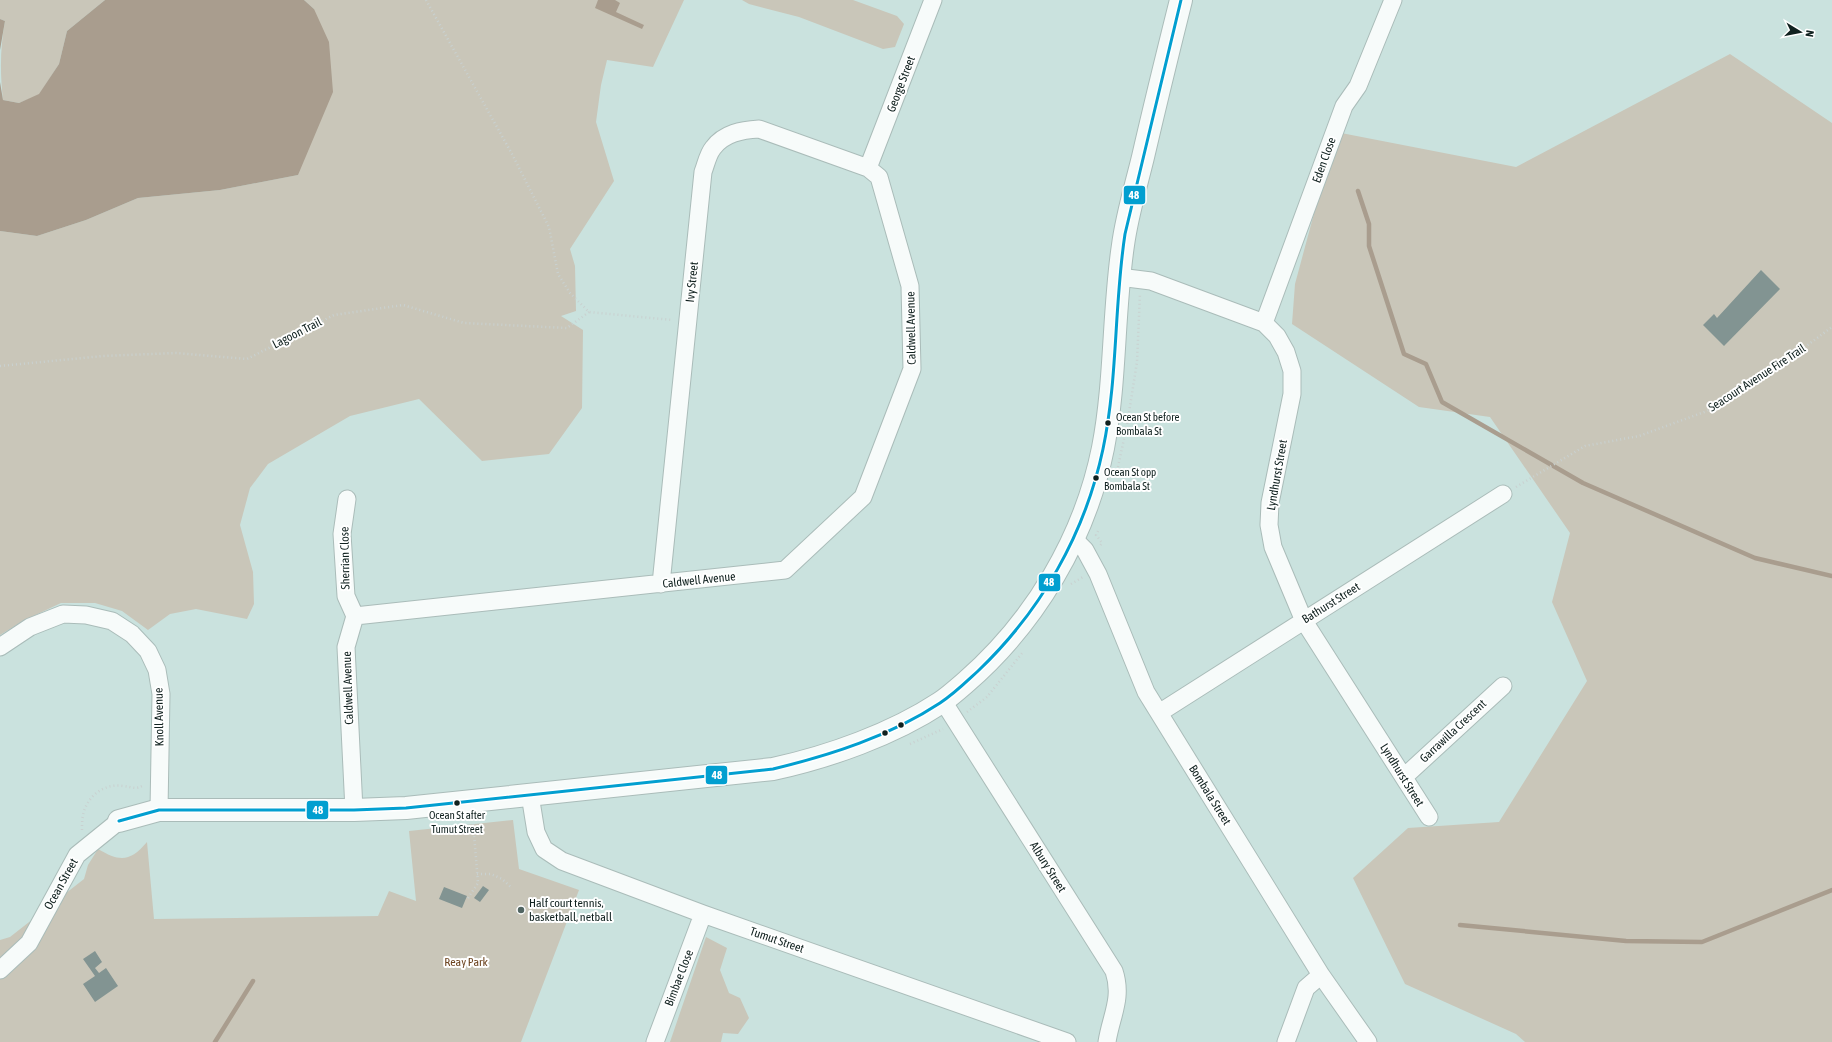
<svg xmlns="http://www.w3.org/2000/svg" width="1832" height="1042" viewBox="0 0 1832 1042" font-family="'Asap Condensed',sans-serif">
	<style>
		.green { fill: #c9c6b9 }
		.water { fill: #a99d8e }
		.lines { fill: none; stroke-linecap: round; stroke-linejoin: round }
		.stream { stroke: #a99d8e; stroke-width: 4.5 }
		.building { fill: #829492 }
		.street-casing { stroke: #aabcb9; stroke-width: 19 }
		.secondary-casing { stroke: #aabcb9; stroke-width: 24 }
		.path { stroke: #c9d1d0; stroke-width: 2.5; stroke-dasharray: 1 3; stroke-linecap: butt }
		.street { stroke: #f7fbfa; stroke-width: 17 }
		.secondary { stroke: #f7fbfa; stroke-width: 22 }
		.bus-1-casing { stroke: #fff; stroke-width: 6 }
		.bus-1 { stroke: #029fd0; stroke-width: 3 }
		.bus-dot { fill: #10211f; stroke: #fff; stroke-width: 1.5 }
		.poi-dot { fill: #516562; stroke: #fff; stroke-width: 1.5 }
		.labels { text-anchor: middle; stroke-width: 4; stroke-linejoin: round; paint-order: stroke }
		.bus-label { font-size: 11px; fill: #10211f; stroke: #fff; text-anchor: start }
		.street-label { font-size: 12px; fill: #10211f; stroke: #fff }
		.poi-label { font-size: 12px; fill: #10211f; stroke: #fff; text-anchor: start }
		.park-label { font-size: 12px; fill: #6d4420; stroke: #fff }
		.line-badge { stroke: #fff; stroke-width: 1.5 }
		.badge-label { font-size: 11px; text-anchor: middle; font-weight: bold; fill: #fff }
	</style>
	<rect width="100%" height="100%" fill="#cae2de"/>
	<path class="green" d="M0 0H105L67 31 59 64 39 95 19 103 3 100C0 73 0 48 5 21L0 19Z
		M304 0H684L653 67 607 60 601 85 596 122 614 181 570 249 575 266 576 311 561 316 583 330 582 408 549 454 482 461 419 399 350 416 268 464 250 488 240 525 253 572 254 604 247 619 196 609 170 614 148 630 122 611 95 603H61L23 621 0 635V231L37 236 86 220 138 198 220 190 298 175 314 9Z
		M742 0H853L897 16 904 24 895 47 883 49 799 17 749 4Z
		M1730 54 1832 123V1042H1525L1516 1034 1405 984 1353 878 1408 828 1499 822 1587 681 1552 602 1570 533 1490 417 1419 407 1292 324 1295 284 1336 132 1516 167Z
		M513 820 519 869 579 890 521 1042H0V940L10 937 84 879 88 865 98 849C120 862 130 862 147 842L154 919 378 916 389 891 416 901 409 831Z
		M706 937 727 948 720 970 729 993 740 998 749 1018 738 1034 723 1033 721 1042H670Z"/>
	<path class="water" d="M105 0H304L314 9 329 42 333 92 298 175 220 190 138 198 86 220 37 236 0 231V82L3 100 19 103 39 94 59 64 67 31Z
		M598 0H615L620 3 616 12 644 25 642 29 595 8Z
		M0 19 5 21 0 50Z"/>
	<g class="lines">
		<path class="stream" d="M1358 191 1369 224V246L1404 354 1426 364 1442 402 1583 483 1755 558 1832 576
			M1460 925 1626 941 1702 942 1832 890
			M215 1042 253 981"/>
	</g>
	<path class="building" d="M1761 270 1780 289 1724 346 1703 325 1714 314 1717 318Z
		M483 886 489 890 480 902 474 898Z
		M444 887 467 896 462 908 439 899Z
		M95 951 102 962 95 968 99 973 106 968 118 986 95 1002 83 984 95 976 83 959Z"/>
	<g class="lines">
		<defs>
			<path id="street" d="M868 168 933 0
				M1119 277 1151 281 1264 323 1277 336 1286 352 1292 371V394L1270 503 1269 525 1273 547 1304 621 1429 817
				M1264 323 1344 106 1358 86 1393 0
				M347 499 342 534 346 596 355 616
				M1073 538 1085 550 1098 574 1146 692 1321 975 1368 1042
				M355 616 785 570 863 497 912 369 910 286 879 177 868 168 759 129C742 130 724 133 713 148 708 154 706 164 703 172L661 584
				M0 647 30 627 63 614 86 615 112 621 132 634 148 651 157 670 161 694 159 810
				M943 701 1114 971C1123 998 1111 1016 1107 1042
				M1159 713 1503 494
				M1404 777 1503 686
				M530 795 536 832 544 849 562 861 703 914 1067 1042
				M354 810 346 647 355 616
				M0 970 29 943 77 855 119 821
				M655 1042 703 914
				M1286 1042 1306 988 1321 975"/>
			<path id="secondary" d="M119 821 159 810H354L406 808 773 769C829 757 893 734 940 703 949 697 958 689 966 682 1035 622 1085 538 1103 448 1116 381 1113 312 1123 245 1127 215 1136 186 1143 157 1155 105 1168 52 1181 0"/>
		</defs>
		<use href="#street" class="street-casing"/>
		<use href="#secondary" class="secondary-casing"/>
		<path class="path" d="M426 0 512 154 549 227 558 274 570 293 589 312 672 320
			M0 366 103 356 176 353 247 359 334 315 403 305 464 323 567 328 589 312
			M1118 467 1127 425 1137 362 1140 294
			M1516 487 1585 446 1639 436 1707 411 1775 369 1832 327
			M1098 531 1096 535 1102 543 1100 546
			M1071 584 1083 577
			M967 712 987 697 1023 652
			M910 744 943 729
			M82 830C82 825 82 820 83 815 87 796 104 783 123 786 132 787 136 790 144 785
			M477 874H491L502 879 512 888
			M468 898 478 883 473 822"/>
		<use href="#street" class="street"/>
		<use href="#secondary" class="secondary"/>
		<defs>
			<path id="bus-1" d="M119 821 159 810H354L406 808 773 769C831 755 890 736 940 703 954 694 966 682 978 671 1041 611 1085 534 1103 449 1118 378 1114 305 1125 234L1181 0"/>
		</defs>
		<use href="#bus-1" class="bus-1-casing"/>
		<use href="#bus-1" class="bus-1"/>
	</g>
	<g class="bus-dot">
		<circle cx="1108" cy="423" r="3.5"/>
		<circle cx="1096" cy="478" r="3.5"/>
		<circle cx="901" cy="725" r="3.5"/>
		<circle cx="885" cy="733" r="3.5"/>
		<circle cx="457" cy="803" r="3.5"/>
	</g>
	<circle class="poi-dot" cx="521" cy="910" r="4"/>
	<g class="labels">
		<g class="bus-label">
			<text x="1116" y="421">Ocean St before<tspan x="1116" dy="14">Bombala St</tspan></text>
			<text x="1104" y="476">Ocean St opp<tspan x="1104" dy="14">Bombala St</tspan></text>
			<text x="457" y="819" text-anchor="middle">Ocean St after<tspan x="457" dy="14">Tumut Street</tspan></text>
		</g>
		<g class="street-label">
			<text transform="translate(901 84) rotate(-69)" y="4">George Street</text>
			<text transform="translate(1324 160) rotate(-70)" y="4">Eden Close</text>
			<text transform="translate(692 282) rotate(-84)" y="4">Ivy Street</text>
			<text transform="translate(911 328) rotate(-91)" y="4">Caldwell Avenue</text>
			<text transform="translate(297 333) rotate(-27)" y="4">Lagoon Trail</text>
			<text transform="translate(1757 378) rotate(-33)" y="4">Seacourt Avenue Fire Trail</text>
			<text transform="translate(1277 475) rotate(-80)" y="4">Lyndhurst Street</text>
			<text transform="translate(345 558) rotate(-91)" y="4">Sherrian Close</text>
			<text transform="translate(699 580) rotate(-6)" y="4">Caldwell Avenue</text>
			<text transform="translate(1331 603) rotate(-32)" y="4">Bathurst Street</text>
			<text transform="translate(348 688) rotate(-92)" y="4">Caldwell Avenue</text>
			<text transform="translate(159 717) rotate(-91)" y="4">Knoll Avenue</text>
			<text transform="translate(1453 731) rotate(-43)" y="4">Garrawilla Crescent</text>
			<text transform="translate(1402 775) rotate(58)" y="4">Lyndhurst Street</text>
			<text transform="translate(1210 795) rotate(58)" y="4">Bombala Street</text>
			<text transform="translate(1048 867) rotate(58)" y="4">Albury Street</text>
			<text transform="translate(61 884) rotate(-61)" y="4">Ocean Street</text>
			<text transform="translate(777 940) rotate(19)" y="4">Tumut Street</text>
			<text transform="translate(679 978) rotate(-69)" y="4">Bimbae Close</text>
		</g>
		<g class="poi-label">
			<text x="529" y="907">Half court tennis,<tspan x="529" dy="14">basketball, netball</tspan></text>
		</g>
		<g class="park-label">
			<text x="466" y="966">Reay Park</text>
		</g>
	</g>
	<g class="line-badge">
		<rect x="1123" y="185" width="23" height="20" rx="4" fill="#029fd0"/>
		<rect x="1038" y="573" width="23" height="19" rx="4" fill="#029fd0"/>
		<rect x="705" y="765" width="23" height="20" rx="4" fill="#029fd0"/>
		<rect x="306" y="800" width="23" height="20" rx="4" fill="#029fd0"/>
	</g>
	<g class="badge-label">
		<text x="1134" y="199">48</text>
		<text x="1049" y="586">48</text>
		<text x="717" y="779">48</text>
		<text x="318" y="814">48</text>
	</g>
	<g transform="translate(1800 32) rotate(100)" stroke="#ffffff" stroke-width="3" paint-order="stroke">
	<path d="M0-3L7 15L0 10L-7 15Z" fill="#10211f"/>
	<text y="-6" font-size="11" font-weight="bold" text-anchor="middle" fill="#10211f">N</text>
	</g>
</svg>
